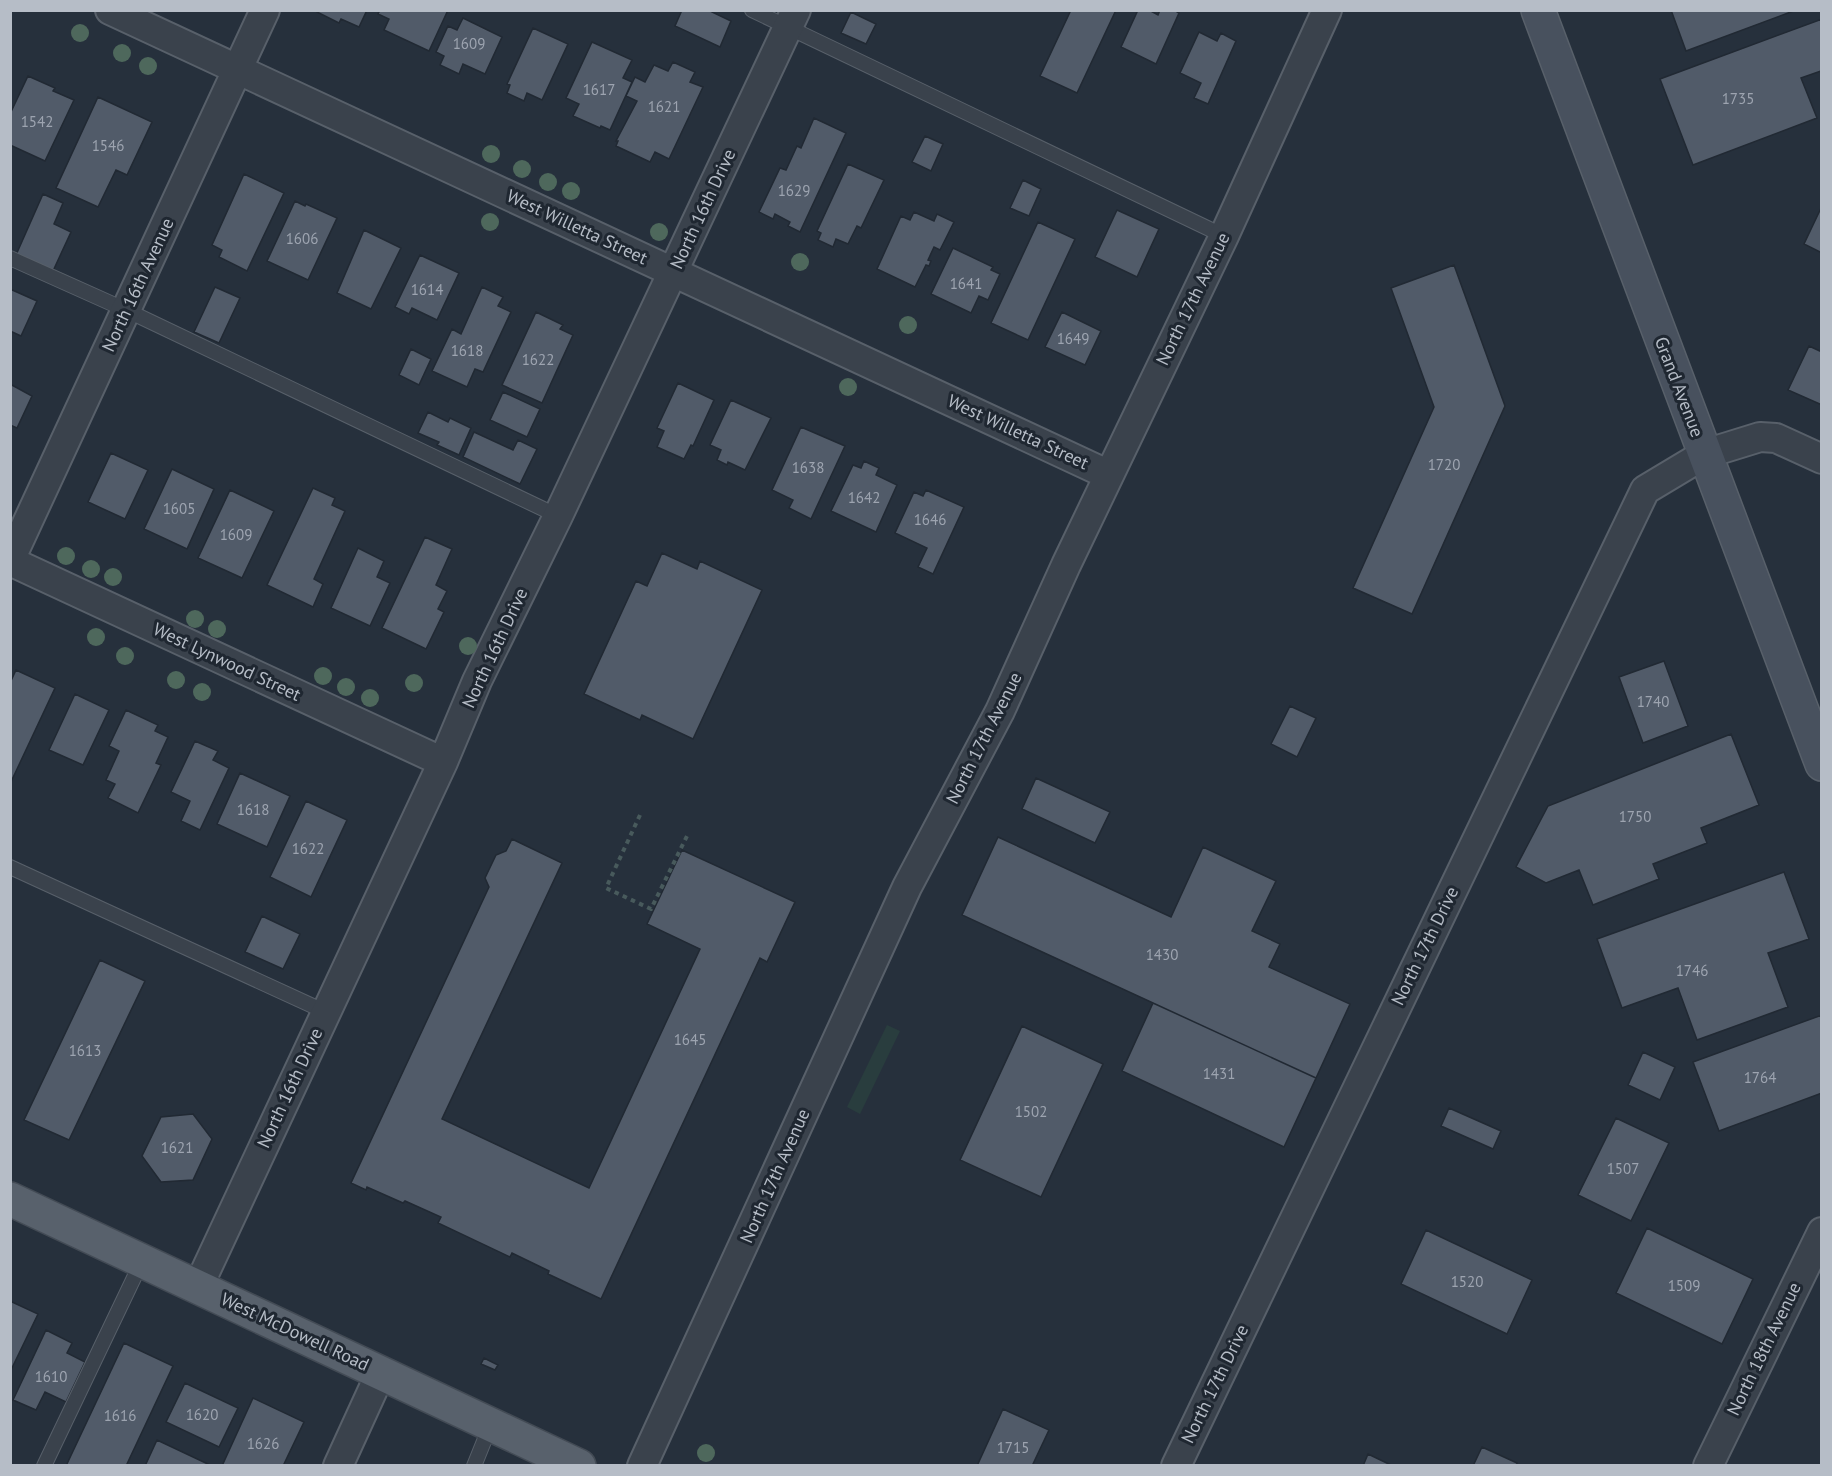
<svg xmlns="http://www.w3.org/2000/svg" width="1832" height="1476" viewBox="0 0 1832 1476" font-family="'PT Sans',sans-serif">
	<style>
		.green { fill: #293d3e }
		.building { fill: #515b69; stroke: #212933; stroke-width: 1.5 }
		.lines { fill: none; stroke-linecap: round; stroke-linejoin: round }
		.service-casing { stroke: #58606a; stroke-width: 16 }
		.minor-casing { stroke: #58606a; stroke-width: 32 }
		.secondary-casing { stroke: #58606a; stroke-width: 36 }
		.primary-casing { stroke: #434b55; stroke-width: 36 }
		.path { stroke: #485a5c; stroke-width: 4; stroke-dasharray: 4.5 4.5; stroke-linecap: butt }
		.service { stroke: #3a424c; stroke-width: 14 }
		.minor { stroke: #3a424c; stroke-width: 28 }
		.secondary { stroke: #48515e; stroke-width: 33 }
		.primary { stroke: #58616c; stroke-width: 33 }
		.tree { fill: #4e685c }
		.labels { text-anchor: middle; stroke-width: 6; stroke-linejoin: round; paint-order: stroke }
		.number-label { font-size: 15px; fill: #9da4b0 }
		.street-label { font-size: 18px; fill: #b6bdc7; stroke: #1f2731 }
	</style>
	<rect width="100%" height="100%" fill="#26303c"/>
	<path class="green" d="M887 1025 900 1031 860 1114 847 1107Z"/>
	<path class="building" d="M317 10H367L359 27 341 19 339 23 317 12Z
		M380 10H448L429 51 384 30 389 19 378 14Z
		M682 10H708L731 21 720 47 675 26Z
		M1071 10H1116L1077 93 1040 76Z
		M1138 10H1149L1158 15 1160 10H1174L1179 13 1156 64 1121 47Z
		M1671 10H1796L1686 51Z
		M851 12 876 24 866 44 841 33Z
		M463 18 502 37 485 74 463 64 459 74 440 65 444 56 436 52 448 26 457 30Z
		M1822 19 1821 71 1801 78 1817 118 1693 165 1660 79Z
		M533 28 568 44 542 100 527 93 524 101 507 93 510 85 507 84Z
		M1199 32 1217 41 1221 33 1236 41 1208 104 1194 98 1201 83 1180 73Z
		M592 42 632 60 623 78 632 82 610 130 601 126 600 128 573 116 579 104 566 98Z
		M673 62 695 72 690 82 703 87 669 159 655 152 650 162 616 146 618 141H616L637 101 626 96 635 77 645 82 654 65 668 71Z
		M28 76 55 88 53 91 74 100 45 161 10 145V114Z
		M98 97 152 122 127 175 116 170 98 207 56 188Z
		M814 118 846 133 800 232 788 226 790 222 775 214 773 219 759 212 780 168 786 170 797 146 801 148Z
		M925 136 943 144 931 171 912 162Z
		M848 164 884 180 861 228 857 226 848 244 836 239 833 247 818 240 821 233 817 231Z
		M244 174 284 193 247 271 219 257 222 250 212 245Z
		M1023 180 1041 189 1029 216 1010 208Z
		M43 194 63 203 54 224 71 232 53 271 16 255Z
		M295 201 305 206 306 204 337 218 308 280 267 261Z
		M1822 206V253L1804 244Z
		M1117 210 1159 229 1137 277 1095 257Z
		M914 212 934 221 937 214 954 222 940 250 934 247 928 260 931 261 929 266 926 265 915 287 877 269 901 216 910 220Z
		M1038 222 1075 239 1028 340 991 323Z
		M364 230 401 248 371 309 337 293Z
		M953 248 993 267 991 270 1000 274 988 300 979 296 971 313 931 294Z
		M420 255 459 273 437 320 412 308 409 314 395 307Z
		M1454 265 1505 406 1412 614 1353 588 1434 407 1391 288Z
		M215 287 240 298 219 343 194 332Z
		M482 287 503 297 498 306 511 312 483 372 475 369 467 387 432 371 452 329 461 334Z
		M10 289 37 301 21 336 10 331Z
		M536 312 563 325 560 329 573 335 542 403 502 385Z
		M1062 312 1101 331 1085 365 1045 347Z
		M1809 346 1822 352V405L1788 390Z
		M411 349 431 359 419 385 399 375Z
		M678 383 714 400 693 446 691 445 684 459 657 447 664 431 657 428Z
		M10 384 32 396 17 428 10 425Z
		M503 392 540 409 527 437 490 420Z
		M731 400 771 418 745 470 728 462 727 465 717 460 721 450 710 445Z
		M428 412 448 422 450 418 471 428 459 455 437 445 439 442 418 433Z
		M801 427 845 446 811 519 789 508 793 500 772 490Z
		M474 432 513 450 518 440 537 449 520 484 463 457Z
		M111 453 148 470 125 519 88 502Z
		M864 461 879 468 876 475 897 485 876 532 831 511 853 465 861 468Z
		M172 469 214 489 187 549 144 529Z
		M313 488 335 498 332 505 345 511 314 579 323 584 313 607 267 585Z
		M230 490 274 511 242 578 198 558Z
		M926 490 964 507 933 574 918 567 927 548 895 533 914 492 923 496Z
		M425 537 452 549 436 585 447 591 438 609 444 612 426 649 382 628Z
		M358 548 384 561 377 577 390 583 370 626 331 608Z
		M662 553 697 569 700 561 762 590 693 739 642 715 640 720 584 694 636 581 647 586Z
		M1664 661 1688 726 1643 743 1619 677Z
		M16 670 55 688 10 784V683Z
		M75 694 109 710 83 765 49 750Z
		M1290 706 1316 718 1297 757 1271 744Z
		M126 710 158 725 155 731 168 737 156 763 161 765 138 813 108 798 115 784 106 780 119 751 109 746Z
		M1731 734 1759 805 1701 828 1707 843 1653 864 1659 879 1593 905 1579 870 1546 883 1516 867 1548 806Z
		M195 741 218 751 213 760 229 768 200 830 181 821 190 801 171 792Z
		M240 773 290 796 267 847 217 824Z
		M1036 778 1110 812 1095 843 1022 809Z
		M306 801 347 820 311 897 270 877Z
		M998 837 1171 917 1203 847 1276 881 1252 931 1280 944 1269 967 1350 1004 1316 1078 962 915Z
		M512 839 562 863 442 1119 589 1188 700 949 647 924 682 850 795 902 767 962 760 958 601 1299 548 1274 549 1271 512 1253 510 1257 438 1223 441 1217 405 1201 403 1203 367 1187 366 1190 351 1183 489 887 485 878 496 855 506 851Z
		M1784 872 1809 939 1768 953 1788 1007 1697 1040 1678 988 1622 1008 1597 939Z
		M262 916 300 934 283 969 245 952Z
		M100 960 145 981 69 1140 24 1120Z
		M1153 1003 1316 1078 1284 1147 1122 1071Z
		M1822 1015V1093L1719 1131 1693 1062Z
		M1022 1026 1103 1064 1041 1197 960 1160Z
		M1643 1052 1675 1067 1660 1100 1628 1085Z
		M1449 1108 1501 1131 1493 1149 1441 1126Z
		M193 1114 212 1139 193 1180 161 1182 142 1156 161 1117Z
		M1616 1118 1669 1143 1631 1221 1578 1195Z
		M1647 1228 1753 1279 1722 1344 1616 1293Z
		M1426 1230 1532 1280 1507 1334 1401 1284Z
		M10 1301 38 1314 10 1372Z
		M46 1330 72 1343 67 1353 85 1362 66 1402 45 1392 36 1410 13 1400Z
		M124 1343 173 1366 126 1466H66Z
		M484 1358 498 1365 495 1370 481 1364Z
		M185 1383 238 1408 219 1447 166 1422Z
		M253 1398 304 1422 283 1466H222Z
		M1003 1409 1049 1430 1032 1466H977Z
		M157 1440 210 1465 209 1466H145Z
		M1482 1447 1517 1463 1516 1466H1473Z
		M1368 1454 1393 1466H1363Z"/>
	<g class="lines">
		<defs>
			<path id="service" d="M752 10 1224 236
				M10 258 126 310 558 516
				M10 867 326 1012
				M44 1466 142 1261
				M474 1466 491 1424"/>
			<path id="minor" d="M110 10 1109 475
				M10 560 265 10
				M10 561 443 762
				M198 1287 443 762 477 681 558 516 796 10
				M338 1466 381 1372
				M642 1466 907 887 1000 711 1066 565 1224 236 1327 10
				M1176 1466 1645 490 1705 454 1760 437 1776 438 1822 459
				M1708 1466 1822 1232"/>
			<path id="secondary" d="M1538 10 1822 764"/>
			<path id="primary" d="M10 1199 579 1466"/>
		</defs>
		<use href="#service" class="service-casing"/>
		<use href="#minor" class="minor-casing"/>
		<use href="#secondary" class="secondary-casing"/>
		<use href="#primary" class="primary-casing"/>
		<path class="path" d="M640 815 606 888 651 909 687 836"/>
		<use href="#service" class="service"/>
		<use href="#minor" class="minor"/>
		<use href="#secondary" class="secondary"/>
		<use href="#primary" class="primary"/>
	</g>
	<g class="tree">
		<circle cx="80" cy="33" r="9"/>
		<circle cx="122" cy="53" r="9"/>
		<circle cx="148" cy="66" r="9"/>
		<circle cx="491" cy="154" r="9"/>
		<circle cx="522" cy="169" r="9"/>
		<circle cx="548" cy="182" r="9"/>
		<circle cx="571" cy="191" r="9"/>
		<circle cx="490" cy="222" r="9"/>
		<circle cx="659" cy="232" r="9"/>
		<circle cx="800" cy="262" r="9"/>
		<circle cx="908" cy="325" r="9"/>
		<circle cx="848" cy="387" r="9"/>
		<circle cx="66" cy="556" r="9"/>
		<circle cx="91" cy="569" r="9"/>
		<circle cx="113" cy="577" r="9"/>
		<circle cx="195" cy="619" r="9"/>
		<circle cx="217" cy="629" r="9"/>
		<circle cx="96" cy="637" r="9"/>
		<circle cx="468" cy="646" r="9"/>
		<circle cx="125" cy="656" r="9"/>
		<circle cx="323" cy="676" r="9"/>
		<circle cx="176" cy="680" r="9"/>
		<circle cx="414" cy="683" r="9"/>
		<circle cx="346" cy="687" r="9"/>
		<circle cx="202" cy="692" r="9"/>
		<circle cx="370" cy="698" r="9"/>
		<circle cx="706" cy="1453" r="9"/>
	</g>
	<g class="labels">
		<g class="number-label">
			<text x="469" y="49">1609</text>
			<text x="599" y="95">1617</text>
			<text x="1738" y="104">1735</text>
			<text x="664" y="112">1621</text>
			<text x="37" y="127">1542</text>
			<text x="108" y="151">1546</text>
			<text x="794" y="196">1629</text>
			<text x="302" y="244">1606</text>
			<text x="966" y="289">1641</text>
			<text x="427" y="295">1614</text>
			<text x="1073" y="344">1649</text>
			<text x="467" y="356">1618</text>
			<text x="538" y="365">1622</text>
			<text x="1444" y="470">1720</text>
			<text x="808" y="473">1638</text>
			<text x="864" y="503">1642</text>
			<text x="179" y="514">1605</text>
			<text x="930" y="525">1646</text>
			<text x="236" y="540">1609</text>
			<text x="1653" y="707">1740</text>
			<text x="253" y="815">1618</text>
			<text x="1635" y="822">1750</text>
			<text x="308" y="854">1622</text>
			<text x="1162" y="960">1430</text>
			<text x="1692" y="976">1746</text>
			<text x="690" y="1045">1645</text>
			<text x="85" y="1056">1613</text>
			<text x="1219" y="1079">1431</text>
			<text x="1760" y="1083">1764</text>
			<text x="1031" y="1117">1502</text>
			<text x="177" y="1153">1621</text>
			<text x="1623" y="1174">1507</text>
			<text x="1467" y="1287">1520</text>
			<text x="1684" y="1291">1509</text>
			<text x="51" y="1382">1610</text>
			<text x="202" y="1420">1620</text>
			<text x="120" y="1421">1616</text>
			<text x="263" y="1449">1626</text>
			<text x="1013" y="1453">1715</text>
		</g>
		<g class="street-label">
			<text transform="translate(703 209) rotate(-65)" y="6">North 16th Drive</text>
			<text transform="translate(577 227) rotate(25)" y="6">West Willetta Street</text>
			<text transform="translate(138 285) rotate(-65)" y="6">North 16th Avenue</text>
			<text transform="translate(1193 299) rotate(-64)" y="6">North 17th Avenue</text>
			<text transform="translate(1679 387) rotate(69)" y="6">Grand Avenue</text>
			<text transform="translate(1018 432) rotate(25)" y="6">West Willetta Street</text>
			<text transform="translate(495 648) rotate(-65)" y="6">North 16th Drive</text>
			<text transform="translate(227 662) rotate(25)" y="6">West Lynwood Street</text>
			<text transform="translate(984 738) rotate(-63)" y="6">North 17th Avenue</text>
			<text transform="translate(1425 946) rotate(-64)" y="6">North 17th Drive</text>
			<text transform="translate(290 1088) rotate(-65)" y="6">North 16th Drive</text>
			<text transform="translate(775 1176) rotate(-66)" y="6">North 17th Avenue</text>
			<text transform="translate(295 1332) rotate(25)" y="6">West McDowell Road</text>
			<text transform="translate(1764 1349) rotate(-64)" y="6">North 18th Avenue</text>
			<text transform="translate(1215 1384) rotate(-64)" y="6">North 17th Drive</text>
		</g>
	</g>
	<rect width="1832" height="1476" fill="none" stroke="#b6bdc7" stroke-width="24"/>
</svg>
